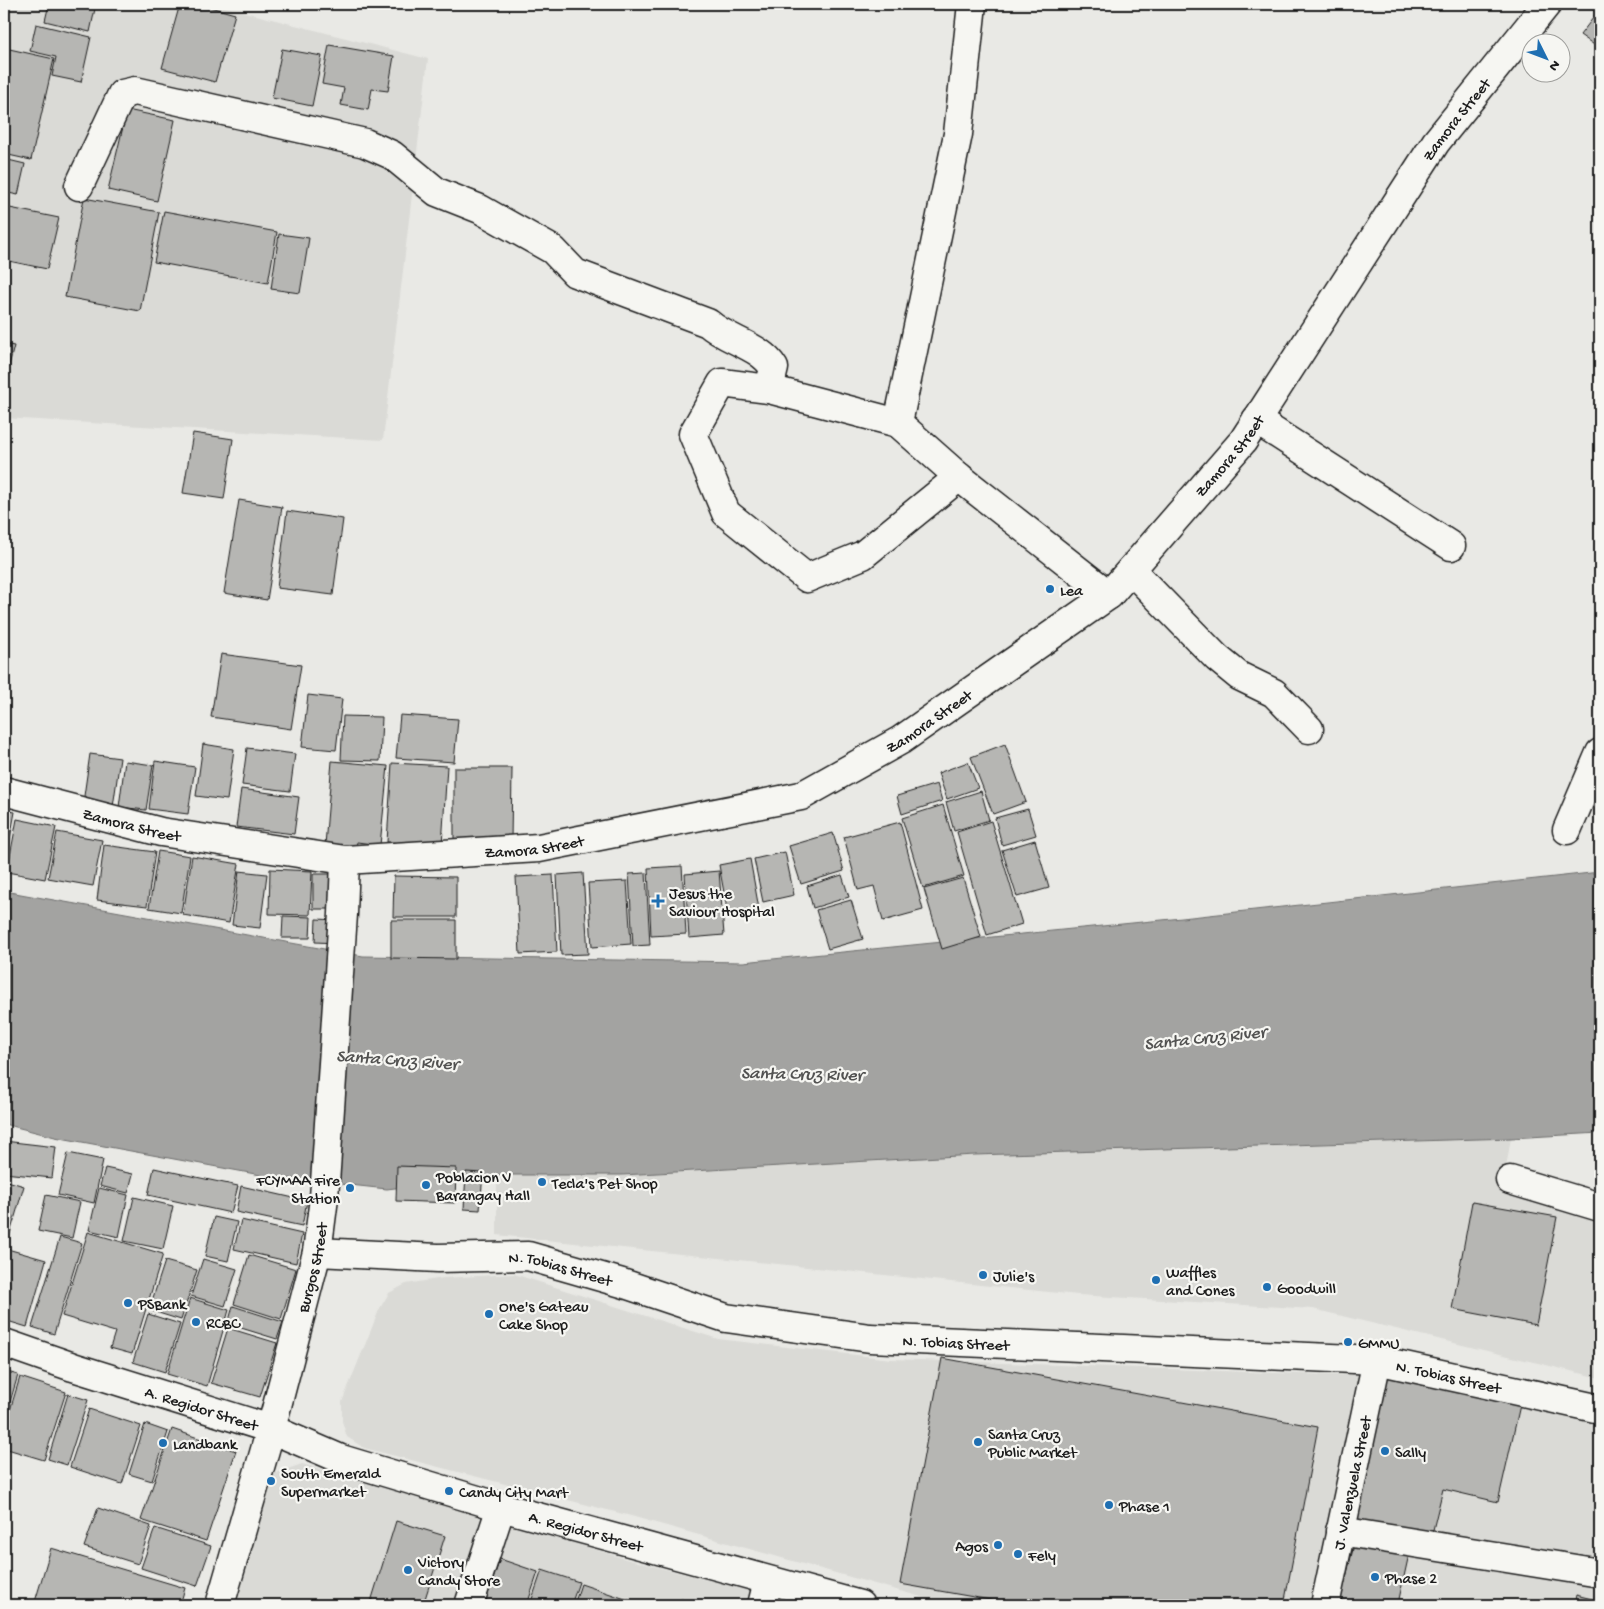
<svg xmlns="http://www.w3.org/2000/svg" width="1604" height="1609" viewBox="0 0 1604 1609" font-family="'Gochi Hand',sans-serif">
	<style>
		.built { fill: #dadad6 }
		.water { fill: #a3a3a1; stroke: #6d6d6c }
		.building { fill: #b6b6b3; stroke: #1c1c1c }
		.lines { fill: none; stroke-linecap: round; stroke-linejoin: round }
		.minor-casing { stroke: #1c1c1c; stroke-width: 31 }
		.minor { stroke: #f6f6f2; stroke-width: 28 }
		.poi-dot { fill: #1f6fb2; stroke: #f6f6f2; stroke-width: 2 }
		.labels { text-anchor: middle; stroke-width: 4.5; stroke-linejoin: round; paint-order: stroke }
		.street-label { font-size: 16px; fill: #1c1c1c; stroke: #f6f6f2 }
		.poi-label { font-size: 16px; fill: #1c1c1c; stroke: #f6f6f2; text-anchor: start }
		.water-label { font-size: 18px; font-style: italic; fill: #525251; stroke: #f6f6f2 }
	</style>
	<rect width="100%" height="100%" fill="#e9e9e5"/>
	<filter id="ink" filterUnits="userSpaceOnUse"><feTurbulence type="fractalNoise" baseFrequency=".02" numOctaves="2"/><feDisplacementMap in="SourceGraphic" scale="10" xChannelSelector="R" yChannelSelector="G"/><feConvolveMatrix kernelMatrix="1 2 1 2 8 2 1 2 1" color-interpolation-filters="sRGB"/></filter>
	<g filter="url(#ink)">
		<path class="built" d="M4 4H213L428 59 383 440 4 418Z
			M1511 1138 1506 1168 1600 1219V1378L1313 1309 1078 1295 497 1235V1175H622L975 1155Z
			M514 1274 718 1339 891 1359 1337 1375 1389 1369 1600 1424V1605H950L631 1516 364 1448 347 1437 342 1421V1402L379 1310 389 1293 406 1284 443 1278Z
			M302 1464 453 1505 626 1559 806 1605H237L270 1475Z"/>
		<path class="water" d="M1600 872V1133L1511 1138 975 1155 622 1175H497L387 1189 266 1176 55 1137 4 1124V891L363 956 743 962 1182 918Z"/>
		<path class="building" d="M49 4H96L90 32 45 21Z
			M180 4H199L235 14 215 82 162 68Z
			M1600 9V49L1580 35Z
			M36 24 91 37 81 82 52 76 56 57 30 51Z
			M329 45 394 56 388 91 372 89 368 110 341 105 344 88 322 84Z
			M5 48 54 59 31 160 4 154Z
			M282 49 322 56 312 106 272 98Z
			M127 110 175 120 157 201 108 190Z
			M4 159 25 164 18 195 4 192Z
			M84 198 159 212 140 311 65 297Z
			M5 207 59 218 47 269 4 260Z
			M164 211 277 232 268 283 154 262Z
			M279 234 309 238 300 293 271 289Z
			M4 344 14 346 4 385Z
			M193 433 233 439 224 499 183 493Z
			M239 500 282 507 267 600 224 593Z
			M287 511 343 519 333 595 277 588Z
			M221 654 301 665 291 729 211 717Z
			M308 695 342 699 336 750 302 747Z
			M400 715 458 719 454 762 396 758Z
			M343 716 382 717 380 761 341 760Z
			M203 744 234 749 227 800 196 796Z
			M1005 744 1026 802 993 814 971 757Z
			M247 748 295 754 290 791 242 785Z
			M90 754 120 758 113 807 83 803Z
			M125 761 153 765 146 810 119 807Z
			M155 761 195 767 188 814 149 809Z
			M332 761 388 766 380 845 357 842 356 848 325 845Z
			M968 762 978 788 947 799 938 773Z
			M392 763 447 766 442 845 387 842Z
			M454 768H512L511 841H454Z
			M937 784 942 801 902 814 897 796Z
			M241 789 299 797 294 834 236 827Z
			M981 791 989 820 954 831 946 802Z
			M943 805 964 876 923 888 902 818Z
			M1028 809 1036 835 1002 845 995 818Z
			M4 810 15 812 4 871Z
			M17 819 56 827 45 879 7 872Z
			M991 821 1022 924 987 935 957 832Z
			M900 822 923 910 883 921 874 886 858 890 844 837Z
			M57 832 102 840 93 886 48 878Z
			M833 833 844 871 801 884 789 846Z
			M1035 840 1049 888 1017 897 1002 850Z
			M104 845 155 852 147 906 97 900Z
			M158 851 190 856 181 913 149 908Z
			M785 852 794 895 763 902 754 859Z
			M192 856 239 864 229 923 183 915Z
			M750 859 759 909 728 915 719 865Z
			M682 866 686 934 651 936 648 868Z
			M270 869 312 871 310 915 269 914Z
			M239 871 267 874 260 928 232 925Z
			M719 871 724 935 689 938 685 874Z
			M583 873 588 954 561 955 557 875Z
			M646 873 650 945 633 946 629 874Z
			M313 874H338L337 909H313Z
			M553 875 557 952 520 954 516 877Z
			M842 875 849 897 813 908 807 886Z
			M394 876 456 877V917H393Z
			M963 878 981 937 942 949 924 889Z
			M627 881 631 944 592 947 588 883Z
			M851 900 863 939 828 949 816 910Z
			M283 916 311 917 310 938H282Z
			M316 919 338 920 337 943 315 942Z
			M391 920H456V959L391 958Z
			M4 1141 56 1147 52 1178 4 1173Z
			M68 1153 103 1160 94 1203 58 1195Z
			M397 1166 456 1168 455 1203 396 1201Z
			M105 1168 133 1174 128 1193 100 1186Z
			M154 1168 238 1186 231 1213 148 1195Z
			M466 1172 483 1173 480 1210 464 1209Z
			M4 1180 24 1186 9 1237 4 1236Z
			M241 1186 307 1201 302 1226 236 1212Z
			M99 1188 128 1195 119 1237 89 1230Z
			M46 1195 80 1202 72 1238 38 1231Z
			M134 1197 173 1206 163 1249 124 1241Z
			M1472 1202 1557 1217 1536 1325 1452 1309Z
			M214 1217 237 1222 228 1261 205 1256Z
			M241 1220 302 1234 296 1263 234 1249Z
			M88 1232 163 1254 132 1354 110 1348 115 1332 62 1316Z
			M60 1237 82 1243 54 1334 32 1327Z
			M4 1248 46 1260 27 1327 4 1320Z
			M249 1255 296 1269 281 1319 234 1304Z
			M203 1259 237 1269 225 1306 191 1296Z
			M165 1261 197 1270 181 1320 149 1310Z
			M190 1298 229 1310 207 1386 167 1374Z
			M233 1306 283 1322 277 1339 228 1324Z
			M148 1314 180 1324 165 1372 133 1362Z
			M228 1328 277 1343 260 1397 211 1383Z
			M942 1358 1318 1427 1284 1605H1019L900 1584Z
			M4 1371 18 1375 4 1422Z
			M1387 1375 1520 1405 1498 1502 1443 1489 1431 1538 1353 1521Z
			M20 1377 66 1392 44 1460 4 1448V1430Z
			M68 1394 88 1400 67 1465 48 1459Z
			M89 1409 141 1426 122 1484 70 1467Z
			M145 1424 168 1432 152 1481 129 1474Z
			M172 1429 236 1451 206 1541 141 1520Z
			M98 1508 151 1526 138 1564 84 1547Z
			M396 1521 445 1536 423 1605H370Z
			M155 1528 211 1546 197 1586 141 1568Z
			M1355 1541 1409 1554 1399 1599 1424 1605H1339Z
			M51 1548 185 1588 180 1605H34Z
			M500 1559 538 1572 527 1605H484Z
			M542 1570 579 1582 571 1605H530Z
			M581 1584 643 1605H574Z
			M1576 1595 1600 1601V1605H1574Z
			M681 1599 705 1605H680Z"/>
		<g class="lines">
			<defs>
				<g id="minor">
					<path d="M972 4 958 134 898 423 959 477 1109 595"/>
					<path d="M79 186 122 94 135 91 365 143 392 155 437 192 480 209 553 250 575 273 708 323C728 341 760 345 774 368L769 389"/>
					<path d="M1256 420 1451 546"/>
					<path d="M898 423 769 389 722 383 693 434 726 513 807 578 863 555 959 477"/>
					<path d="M1131 570 1217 658 1239 676 1274 693 1309 729"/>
					<path id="s1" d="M4 791 161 832 345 860 539 848 801 796 901 740 1109 595 1243 441 1436 142 1547 4"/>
					<path d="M1567 830 1600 753"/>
					<path d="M1510 1180 1600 1207"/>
					<path id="s2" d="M317 1252 438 1258 528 1256 622 1283 726 1318 870 1338 1377 1360 1600 1409"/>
					<path id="s3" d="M4 1343 73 1367 271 1429 341 1459 501 1507 860 1605"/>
					<path d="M1340 1531 1600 1573"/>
					<path id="s4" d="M220 1605 271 1429 317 1252 324 1198 343 914 345 860"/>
					<path d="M469 1605 501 1507"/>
					<path d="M762 1605 768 1581"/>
					<path id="s5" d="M1325 1605 1377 1360"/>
				</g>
			</defs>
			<use href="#minor" class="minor-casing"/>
			<use href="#minor" class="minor"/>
		</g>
	</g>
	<g class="poi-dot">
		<circle cx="1050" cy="589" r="5"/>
		<path d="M655.5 893.5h5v5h5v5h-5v5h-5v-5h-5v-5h5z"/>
		<circle cx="542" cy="1182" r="5"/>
		<circle cx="426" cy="1185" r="5"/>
		<circle cx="350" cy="1188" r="5"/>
		<circle cx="983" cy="1275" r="5"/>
		<circle cx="1156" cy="1280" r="5"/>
		<circle cx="1267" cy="1287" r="5"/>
		<circle cx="128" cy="1303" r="5"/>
		<circle cx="489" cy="1314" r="5"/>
		<circle cx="196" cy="1322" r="5"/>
		<circle cx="1348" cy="1342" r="5"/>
		<circle cx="978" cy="1442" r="5"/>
		<circle cx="163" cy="1443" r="5"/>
		<circle cx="1385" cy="1451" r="5"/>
		<circle cx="271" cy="1481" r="5"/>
		<circle cx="449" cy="1491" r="5"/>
		<circle cx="1109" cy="1505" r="5"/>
		<circle cx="998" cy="1545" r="5"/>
		<circle cx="1018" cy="1554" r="5"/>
		<circle cx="408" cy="1570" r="5"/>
		<circle cx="1375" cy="1577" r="5"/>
	</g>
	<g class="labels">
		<g class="street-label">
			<text dy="6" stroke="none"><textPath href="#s1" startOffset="1768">Zamora Street</textPath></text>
			<text dy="6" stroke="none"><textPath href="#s1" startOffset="1362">Zamora Street</textPath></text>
			<text dy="6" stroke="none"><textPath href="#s1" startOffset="958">Zamora Street</textPath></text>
			<text dy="6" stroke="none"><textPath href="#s1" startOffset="132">Zamora Street</textPath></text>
			<text dy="6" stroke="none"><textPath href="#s1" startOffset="538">Zamora Street</textPath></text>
			<text dy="6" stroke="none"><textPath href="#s4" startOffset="350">Burgos Street</textPath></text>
			<text dy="6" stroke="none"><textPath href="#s2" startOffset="245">N. Tobias Street</textPath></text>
			<text dy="6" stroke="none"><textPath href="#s2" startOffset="650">N. Tobias Street</textPath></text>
			<text dy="6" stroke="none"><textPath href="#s2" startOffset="1145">N. Tobias Street</textPath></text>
			<text dy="6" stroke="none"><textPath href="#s3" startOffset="208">A. Regidor Street</textPath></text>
			<text dy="6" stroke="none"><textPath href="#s5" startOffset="125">J. Valenzuela Street</textPath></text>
			<text dy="6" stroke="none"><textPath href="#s3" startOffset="612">A. Regidor Street</textPath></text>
		</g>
		<g class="poi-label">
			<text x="1060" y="595">Lea</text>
			<text x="669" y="898">Jesus the<tspan x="669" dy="18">Saviour Hospital</tspan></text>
			<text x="436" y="1182">Poblacion V<tspan x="436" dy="18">Barangay Hall</tspan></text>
			<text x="340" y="1185" text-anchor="end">FCYMAA Fire<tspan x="340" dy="18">Station</tspan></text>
			<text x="552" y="1188">Tecla's Pet Shop</text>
			<text x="1166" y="1277">Waffles<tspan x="1166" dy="18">and Cones</tspan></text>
			<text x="993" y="1281">Julie's</text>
			<text x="1277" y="1293">Goodwill</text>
			<text x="138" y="1309">PSBank</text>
			<text x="499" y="1311">One's Gateau<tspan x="499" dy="18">Cake Shop</tspan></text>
			<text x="206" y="1328">RCBC</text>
			<text x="1358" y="1348">GMMU</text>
			<text x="988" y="1439">Santa Cruz<tspan x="988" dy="18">Public Market</tspan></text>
			<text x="173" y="1449">Landbank</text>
			<text x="1395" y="1457">Sally</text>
			<text x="281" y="1478">South Emerald<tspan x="281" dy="18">Supermarket</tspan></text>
			<text x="459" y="1497">Candy City Mart</text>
			<text x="1119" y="1511">Phase 1</text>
			<text x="988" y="1551" text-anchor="end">Agos</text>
			<text x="1028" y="1560">Fely</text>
			<text x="418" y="1567">Victory<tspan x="418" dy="18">Candy Store</tspan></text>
			<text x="1385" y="1583">Phase 2</text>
		</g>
		<g class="water-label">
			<text transform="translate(1205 1037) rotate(-6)" y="6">Santa Cruz River</text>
			<text transform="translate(397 1059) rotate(4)" y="6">Santa Cruz River</text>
			<text transform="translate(802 1073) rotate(1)" y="6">Santa Cruz River</text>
		</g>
	</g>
	<rect width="1604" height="1609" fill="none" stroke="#f6f6f2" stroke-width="20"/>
	<rect x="10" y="10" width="1584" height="1589" fill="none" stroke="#1c1c1c" stroke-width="2" filter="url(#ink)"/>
	<g transform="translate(1546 58) rotate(132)"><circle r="24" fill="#f6f6f2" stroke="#9f9f9c"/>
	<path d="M0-4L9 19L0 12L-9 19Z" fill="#1f6fb2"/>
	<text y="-8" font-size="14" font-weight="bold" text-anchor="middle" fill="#1c1c1c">N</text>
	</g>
</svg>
